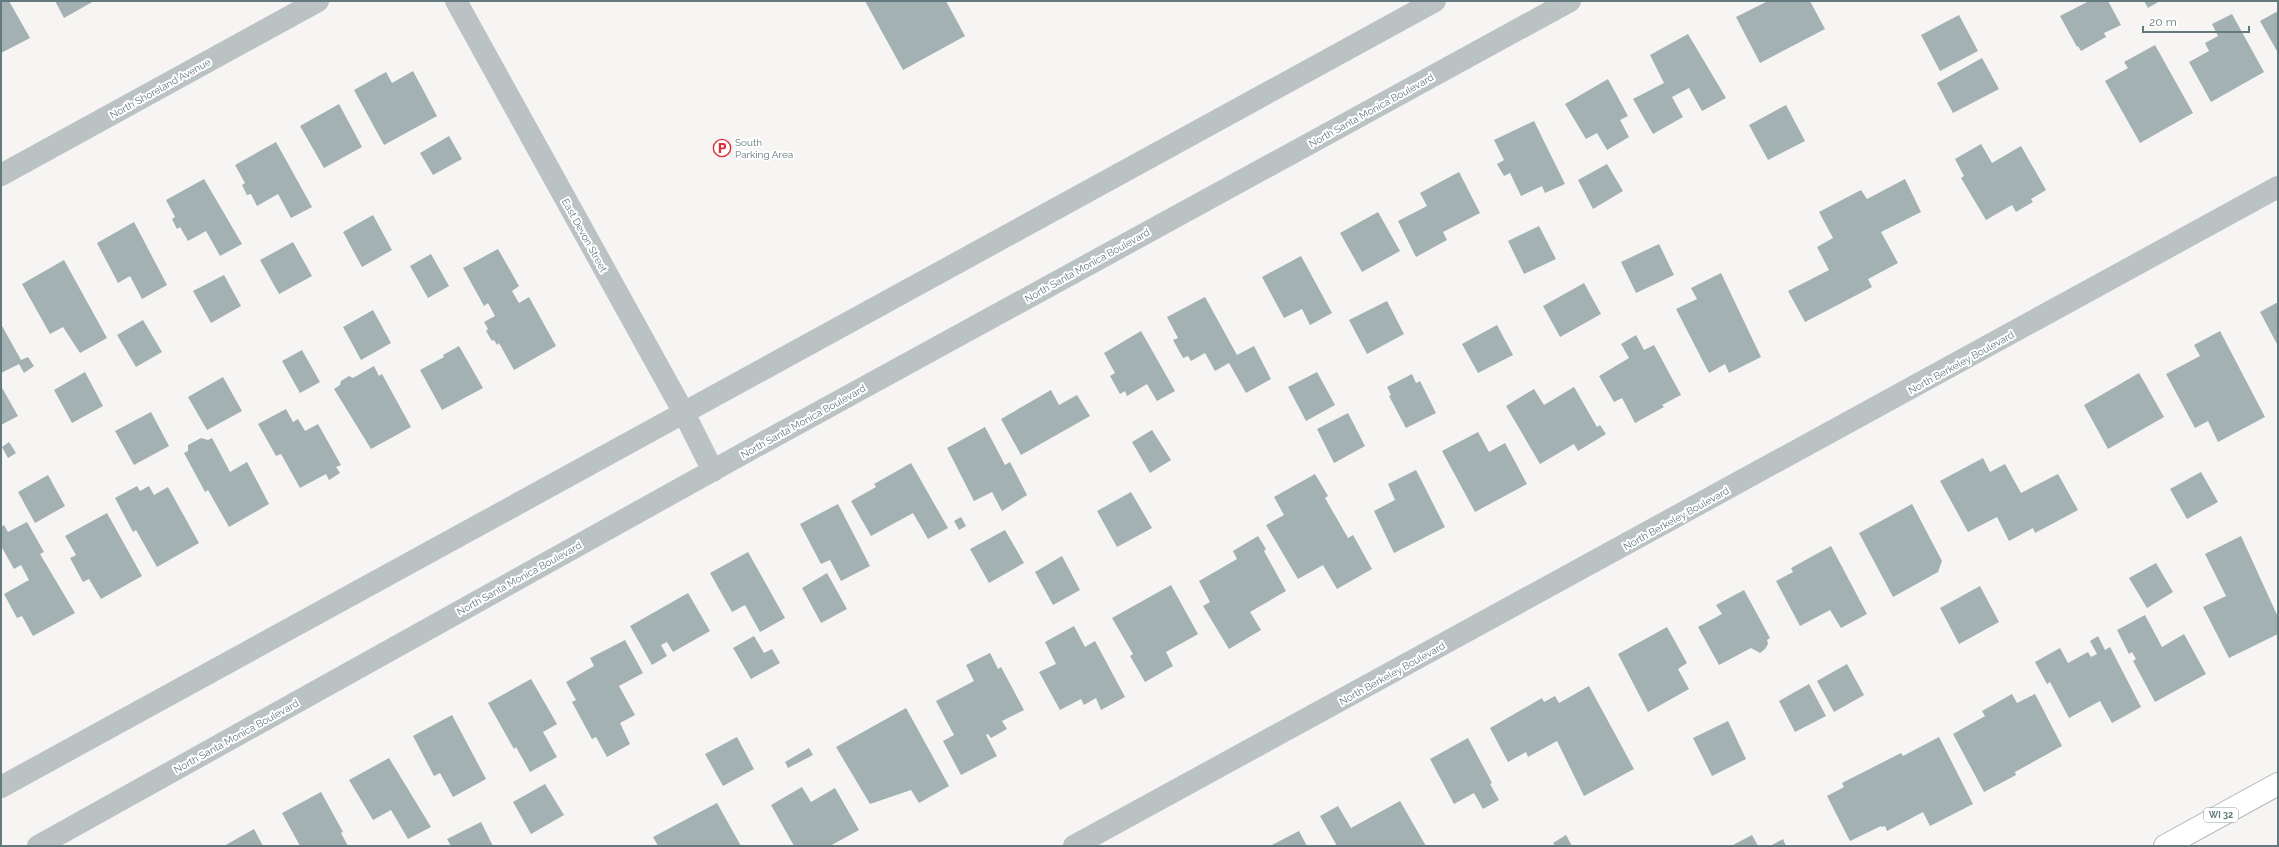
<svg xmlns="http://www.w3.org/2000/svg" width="2279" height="847" viewBox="0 0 2279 847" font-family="Raleway,sans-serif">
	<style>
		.building { fill: #a4b1b2 }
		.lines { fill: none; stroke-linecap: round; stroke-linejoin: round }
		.primary-casing { stroke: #afb7b8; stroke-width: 24 }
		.minor { stroke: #bbc2c3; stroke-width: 22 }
		.tertiary { stroke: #bbc2c3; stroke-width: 22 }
		.primary { stroke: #fff; stroke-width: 22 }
		.labels { text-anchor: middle; stroke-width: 4; stroke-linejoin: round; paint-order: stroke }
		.shield { fill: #fff; stroke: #91a2a4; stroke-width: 1 }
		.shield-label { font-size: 9px; font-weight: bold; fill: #627a7d }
		.street-label { font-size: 10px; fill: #627a7d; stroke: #fff }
		.poi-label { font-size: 10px; fill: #627a7d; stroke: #fff; text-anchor: start }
	</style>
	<rect width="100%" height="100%" fill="#f6f5f3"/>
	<path class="building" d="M1 1H9L30 38 1 53Z
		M55 1H94L64 18Z
		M865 1H946L965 36 903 70Z
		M1768 1H1810L1825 29 1760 63 1736 17Z
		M2089 1H2108L2121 25 2104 33 2106 37 2081 51 2078 46 2077 47 2060 16Z
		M2144 1H2160L2148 8Z
		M2278 11V53L2260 21Z
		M2232 14 2264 72 2211 102 2189 62 2209 51 2205 43 2218 36 2212 24Z
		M1959 15 1978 51 1940 71 1921 35Z
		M1688 34 1726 98 1702 111 1689 88 1672 97 1683 117 1653 134 1633 99 1664 83 1650 55Z
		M2155 45 2193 113 2140 143 2105 81 2128 68 2124 62Z
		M1982 58 1999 89 1953 113 1937 83Z
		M413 71 437 116 384 145 354 90 386 72 392 83Z
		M1608 79 1628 116 1620 120 1629 137 1607 150 1597 133 1586 139 1565 104Z
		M339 104 362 147 324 168 300 126Z
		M1786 105 1805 141 1768 160 1749 125Z
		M1534 121 1565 184 1545 193 1542 186 1521 196 1510 173 1504 176 1497 164 1504 160 1494 140Z
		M449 136 462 159 433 175 420 153Z
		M276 142 312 207 291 218 278 194 257 206 251 194 247 195 242 185 245 183 235 165Z
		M1981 144 1992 163 2021 146 2046 190 2031 199 2033 202 2016 212 2012 205 1986 220 1961 178 1964 176 1955 159Z
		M1607 164 1623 191 1593 209 1578 180Z
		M1459 172 1480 213 1443 232 1447 240 1416 257 1398 221 1427 206 1420 193Z
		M204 179 242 244 220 256 206 231 188 241 180 227 177 229 172 219 175 217 166 200Z
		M1905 179 1921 212 1881 232 1898 263 1868 279 1872 287 1805 322 1788 291 1829 270 1817 247 1833 238 1819 212 1861 190 1867 199Z
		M1378 212 1400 251 1362 272 1340 233Z
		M373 215 392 250 362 267 343 232Z
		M134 222 167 285 142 299 130 276 118 283 97 243Z
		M1539 226 1556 259 1524 274 1508 241Z
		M293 242 312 276 279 294 260 260Z
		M1659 244 1674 275 1636 293 1621 262Z
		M498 249 519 286 512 291 519 303 529 297 556 346 514 370 499 343 497 345 494 340 492 341 486 331 488 329 484 322 495 316 488 303 484 306 463 268Z
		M431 254 449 286 428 298 410 266Z
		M1301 256 1332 313 1310 325 1302 309 1284 318 1262 277Z
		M64 260 107 338 80 353 63 327 50 334 22 284Z
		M1721 273 1761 357 1729 373 1725 364 1709 373 1676 309 1697 299 1691 288Z
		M224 275 241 306 211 323 193 291Z
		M1584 283 1601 314 1560 337 1543 306Z
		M1205 297 1237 355 1254 346 1271 379 1246 393 1229 363 1215 371 1205 353 1191 361 1188 356 1183 358 1173 340 1178 338 1167 317Z
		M1387 301 1404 334 1367 354 1349 320Z
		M2278 302V346L2260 312Z
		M373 310 391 343 361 360 343 327Z
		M143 320 162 352 136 367 117 335Z
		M1 324 21 360 28 357 34 366 24 373 19 364 1 373Z
		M1497 325 1513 355 1478 373 1462 344Z
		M1141 331 1175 391 1157 401 1147 384 1127 396 1125 391 1120 394 1110 376 1115 373 1104 353Z
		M2220 331 2265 417 2218 442 2208 421 2195 428 2166 374 2200 356 2194 345Z
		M1636 335 1644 350 1654 345 1681 395 1662 405 1664 407 1635 423 1622 398 1614 402 1599 376 1629 358 1621 344Z
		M459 346 483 388 442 410 420 370 444 357 443 355Z
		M302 350 320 382 300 393 282 361Z
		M374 366 379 376 382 374 411 427 371 449 334 389 340 385 341 381 349 376 353 378Z
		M85 372 103 406 72 423 54 390Z
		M1317 372 1335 405 1306 421 1288 387Z
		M2139 373 2164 417 2108 449 2084 405Z
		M1412 374 1416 383 1420 381 1436 413 1406 428 1389 396 1391 395 1387 387Z
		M223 377 242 411 207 430 188 397Z
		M1 386 18 416 1 425Z
		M1574 387 1597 427 1600 425 1606 434 1578 451 1574 444 1540 464 1506 406 1534 389 1544 405Z
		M1051 390 1059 405 1077 395 1090 416 1021 455 1001 419Z
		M286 409 293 422 298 419 305 431 318 424 341 465 336 467 340 473 329 480 326 474 300 488 281 454 276 456 258 424Z
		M151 412 169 446 134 465 115 431Z
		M1348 413 1365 446 1334 463 1317 429Z
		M985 427 1005 465 1010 462 1027 495 1002 511 992 492 974 501 947 448Z
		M1152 430 1171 460 1150 473 1132 442Z
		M1478 432 1489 452 1505 443 1527 484 1475 512 1442 451Z
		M201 438 208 440 212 438 230 472 247 462 269 504 229 527 208 490 205 492 184 453 188 451V445Z
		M9 442 16 453 8 458 2 447Z
		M1983 458 1990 472 2005 464 2021 493 2058 474 2078 510 2035 533 2033 528 2009 541 1997 517 1968 532 1940 481Z
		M911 463 948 528 928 539 913 513 871 536 851 501 876 487 874 484Z
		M1416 470 1445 527 1394 553 1374 511 1395 500 1388 484Z
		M2201 472 2218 502 2187 519 2170 489Z
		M1315 474 1328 496 1325 498 1348 538 1353 535 1372 569 1337 589 1323 565 1298 579 1266 525 1284 515 1274 497Z
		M48 475 65 506 35 523 18 492Z
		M137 486 140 491 149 486 154 495 168 487 199 543 157 567 136 530 133 532 115 498Z
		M1131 492 1152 528 1117 547 1097 511Z
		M838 504 870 566 841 581 830 560 821 564 800 524Z
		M1912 504 1942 561 1938 572 1893 597 1859 533Z
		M107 513 142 576 101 599 89 579 83 582 70 558 76 555 65 536Z
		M961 517 966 526 959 530 954 521Z
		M27 522 44 552 40 554 75 613 33 636 22 616 17 618 4 594 29 580 21 565 14 569 1 546V527L4 525 8 532Z
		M1005 530 1024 563 989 583 970 549Z
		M1258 536 1266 549 1264 551 1286 591 1250 612 1261 630 1229 649 1203 606 1210 602 1199 581 1237 559 1233 551Z
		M2241 536 2278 617V634L2229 658 2203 607 2226 596 2205 554Z
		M1831 546 1867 614 1841 628 1830 610 1800 626 1776 581 1793 572 1791 568Z
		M748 552 785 618 760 632 745 605 732 612 710 573Z
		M1062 556 1080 590 1053 605 1035 572Z
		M2156 563 2173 592 2147 608 2129 578Z
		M827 573 847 609 821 623 802 588Z
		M1171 585 1198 634 1166 652 1173 666 1145 682 1130 656 1133 654 1112 618Z
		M1980 586 1999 622 1959 644 1940 608Z
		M1744 590 1770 638 1767 640 1768 644 1765 649 1760 653 1751 648 1719 665 1698 627 1722 614 1716 605Z
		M688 593 710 631 673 652 667 642 661 645 667 656 652 665 630 626Z
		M2145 615 2162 647 2184 634 2206 674 2155 702 2133 661 2136 659 2132 652 2129 654 2117 630Z
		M1074 626 1085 647 1095 641 1125 697 1101 710 1096 698 1084 705 1081 699 1060 710 1039 672 1056 664 1045 642Z
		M1667 627 1687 663 1678 669 1689 689 1648 712 1618 654Z
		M754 636 764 653 772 649 780 663 751 679 733 648Z
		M2098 636 2105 650 2110 647 2141 707 2112 723 2100 701 2069 718 2050 682 2047 684 2035 662 2060 648 2068 663 2088 652 2091 657 2097 654 2090 641Z
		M625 640 643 673 619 686 635 715 620 723 630 744 607 757 596 737 592 739 572 702 576 700 566 682 594 666 590 658Z
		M990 653 998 669 1001 667 1024 710 1002 721 1007 729 991 738 988 734 986 735 997 756 961 775 943 741 954 735 936 701 974 681 966 665Z
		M1847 664 1864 695 1834 712 1817 681Z
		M531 679 557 724 543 732 557 757 530 772 516 747 514 749 488 703Z
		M1809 684 1826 716 1795 732 1779 701Z
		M1589 686 1634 769 1584 796 1557 741 1528 757 1526 752 1508 762 1490 728 1542 698 1544 702 1555 696 1559 703Z
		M2012 694 2017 703 2035 694 2062 746 2015 772 2016 775 1984 792 1953 734 1985 716 1982 711Z
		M906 708 949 786 919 803 911 790 870 804 836 747Z
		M452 715 486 779 453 797 440 773 434 776 413 736Z
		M1728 721 1746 759 1712 776 1693 738Z
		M737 737 754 769 723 786 705 754Z
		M1939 737 1973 804 1930 826 1923 812 1887 831 1885 826 1882 827 1881 826 1850 841 1827 796 1844 787 1842 783 1901 753 1903 756Z
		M1468 738 1492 783 1490 784 1499 800 1483 809 1474 793 1454 804 1430 759Z
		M809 748 813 755 788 768 785 762Z
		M389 758 431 827 408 839 391 810 373 820 349 780Z
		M545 784 564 815 531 834 513 802Z
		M802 787 811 802 835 788 859 830 830 846H794L771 805Z
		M321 792 343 832 341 833 348 846H300L282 813Z
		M1400 801 1426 846H1337L1320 816 1338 806 1351 828Z
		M717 803 741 846H658L653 837Z
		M481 822 493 846H451L447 839Z
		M254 829 263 846H224Z
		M1299 831 1307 846H1270Z
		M1566 835 1572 846H1555L1553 843Z
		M1752 835 1758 846H1731Z
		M1783 839 1786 846H1770Z"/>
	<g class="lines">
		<defs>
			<path id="primary" d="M2165 846 2278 784"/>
		</defs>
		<use href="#primary" class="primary-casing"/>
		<path class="minor" d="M1 175 318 1
			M1074 846 2278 187"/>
		<path class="tertiary" d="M456 1 684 413 713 471
			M1 787 1435 1
			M38 846 755 447 1570 1"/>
		<use href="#primary" class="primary"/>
	</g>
	<defs>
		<symbol id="parking-ring" viewBox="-11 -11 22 22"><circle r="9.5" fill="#fff" stroke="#dc2d38" stroke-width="1.5"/><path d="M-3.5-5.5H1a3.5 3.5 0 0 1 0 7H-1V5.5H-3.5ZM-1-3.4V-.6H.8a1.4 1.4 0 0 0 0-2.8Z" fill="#dc2d38"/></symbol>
	</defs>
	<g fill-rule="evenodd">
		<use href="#parking-ring" x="712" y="138" width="20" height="20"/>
	</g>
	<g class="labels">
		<rect class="shield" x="2204" y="808" width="34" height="14" rx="3"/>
		<g class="shield-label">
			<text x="2221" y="818">WI 32</text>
		</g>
		<g class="street-label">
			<text transform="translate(160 88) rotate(-29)" y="4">North Shoreland Avenue</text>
			<text transform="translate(1371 110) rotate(-29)" y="4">North Santa Monica Boulevard</text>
			<text transform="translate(585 235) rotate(61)" y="4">East Devon Street</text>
			<text transform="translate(1087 265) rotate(-29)" y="4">North Santa Monica Boulevard</text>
			<text transform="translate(1961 362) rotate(-29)" y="4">North Berkeley Boulevard</text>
			<text transform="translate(803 421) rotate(-29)" y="4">North Santa Monica Boulevard</text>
			<text transform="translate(1676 518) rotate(-29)" y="4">North Berkeley Boulevard</text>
			<text transform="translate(519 578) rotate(-29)" y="4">North Santa Monica Boulevard</text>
			<text transform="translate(1392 673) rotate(-29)" y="4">North Berkeley Boulevard</text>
			<text transform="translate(236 736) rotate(-29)" y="4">North Santa Monica Boulevard</text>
		</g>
		<g class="poi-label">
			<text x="735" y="146">South<tspan x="735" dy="12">Parking Area</tspan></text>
		</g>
	</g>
	<rect width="2279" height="847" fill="none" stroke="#627a7d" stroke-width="4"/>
	<path d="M2143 26v6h106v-6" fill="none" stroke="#627a7d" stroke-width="2"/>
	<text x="2149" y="26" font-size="12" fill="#627a7d" stroke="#ffffff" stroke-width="3" paint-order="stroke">20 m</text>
</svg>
